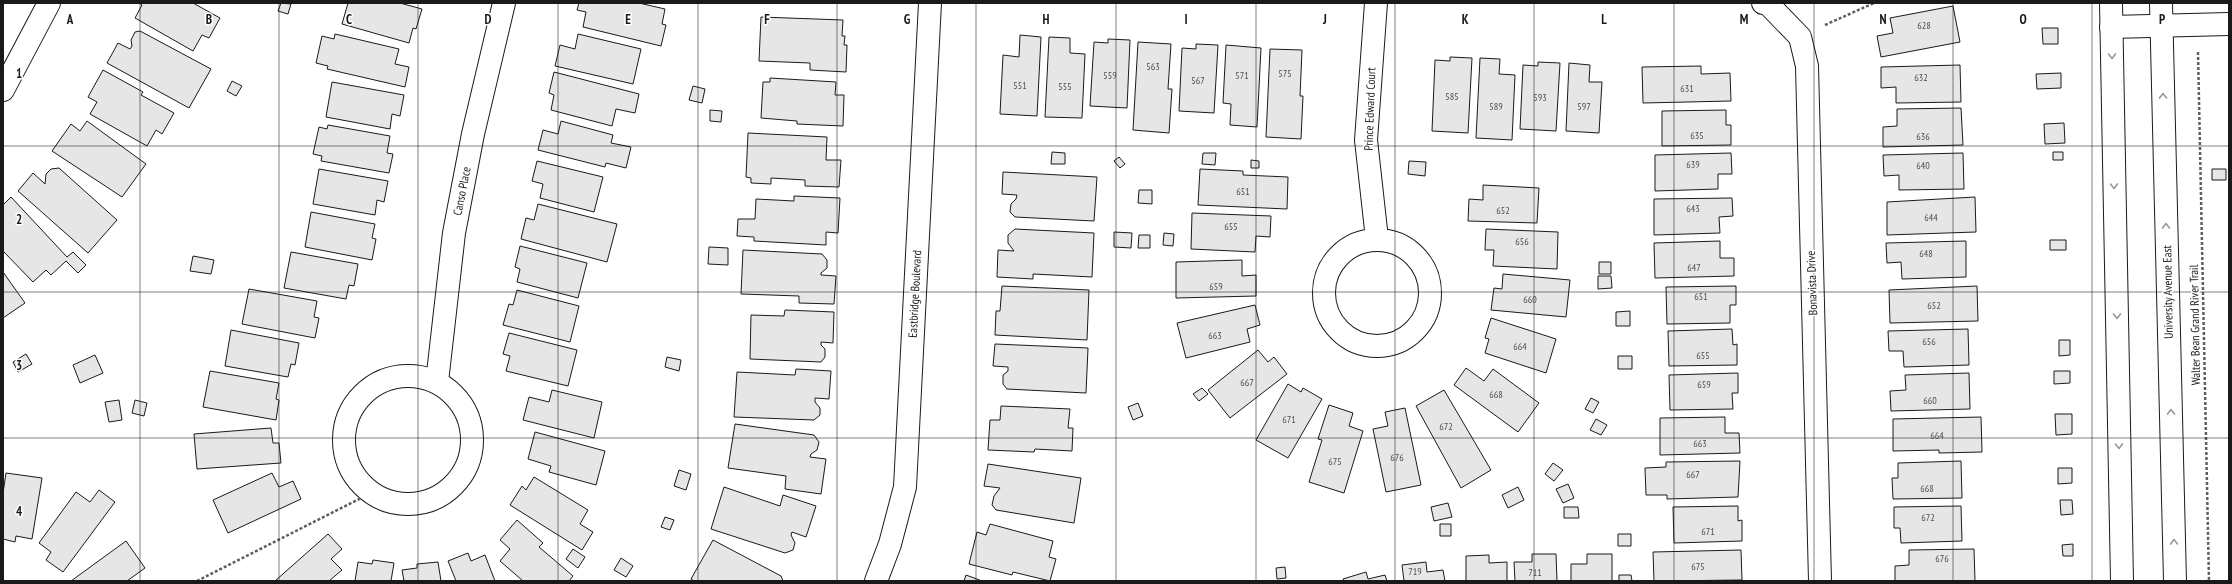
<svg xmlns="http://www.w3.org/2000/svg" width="2232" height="584" viewBox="0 0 2232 584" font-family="'PT Sans Narrow',sans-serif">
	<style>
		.building { fill: #e6e6e6; stroke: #1a1a1a }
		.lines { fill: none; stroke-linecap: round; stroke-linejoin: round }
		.street-casing { stroke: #1a1a1a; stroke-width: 24 }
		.secondary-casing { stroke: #1a1a1a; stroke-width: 24 }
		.path { stroke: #5f5f5f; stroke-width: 2.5; stroke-dasharray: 3 2; stroke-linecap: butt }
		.street { stroke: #fff; stroke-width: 22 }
		.secondary { stroke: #fff; stroke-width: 22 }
		.oneway { stroke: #989898 }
		.grid { fill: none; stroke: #1a1a1a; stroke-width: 1; stroke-opacity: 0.55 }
		.labels { text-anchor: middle; stroke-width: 3; stroke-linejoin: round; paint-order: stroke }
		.number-label { font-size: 10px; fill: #4d4d4d }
		.street-label { font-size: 12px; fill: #1a1a1a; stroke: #fff }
		.grid-label { font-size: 13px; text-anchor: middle; font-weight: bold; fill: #1a1a1a; stroke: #fff; stroke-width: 3; stroke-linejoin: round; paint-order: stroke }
	</style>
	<rect width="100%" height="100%" fill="#fff"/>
	<path class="building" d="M139 3H193L220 18 209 38 202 35 193 51 135 18 142 5Z
		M281 3 291 4 288 14 278 11Z
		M348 3H400L422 9 416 29 413 28 409 43 342 24Z
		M579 3H639L665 9 662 24 666 25 661 46 583 27 586 12 577 10Z
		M1953 6 1960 42 1881 57 1877 36 1893 33 1890 18Z
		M761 17 843 20 842 36H845L844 45H847L846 72 810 70V63L759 61Z
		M2042 28H2058V44H2043Z
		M140 31 211 69 189 108 107 63 118 43 130 49 132 46 131 40 135 32Z
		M335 34 399 49 395 64 409 67 405 87 327 69 328 66 316 63 322 36 334 39Z
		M578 34 641 49 633 84 555 66 560 45 575 49Z
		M1020 35 1041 37 1037 116 1000 114 1003 55 1019 57Z
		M1049 37 1070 38V53L1085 54 1082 118 1045 117Z
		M1108 39 1130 40 1127 108 1090 106 1094 42 1108 43Z
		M1138 42 1171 44 1168 89H1172L1169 133 1133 130Z
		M1196 44 1218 45 1214 113 1179 111 1182 48 1196 49Z
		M1226 45 1261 48 1257 127 1230 125 1231 104 1223 103Z
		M1270 49 1302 50 1300 96H1303L1301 139 1266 137Z
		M1450 57 1472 58 1468 133 1432 131 1435 60 1450 61Z
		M1480 58 1500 59 1499 74 1515 75 1512 140 1476 138Z
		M1538 62 1560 63 1556 131 1520 129 1523 65 1538 66Z
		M1569 63 1590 65 1589 82H1602L1599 133 1566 131Z
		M1960 65 1961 102 1896 103V87L1881 88V67Z
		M1701 66V74L1730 73 1731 101 1643 103 1642 67Z
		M103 70 143 92 141 95 174 113 162 134 156 130 147 146 90 114 97 102 88 97Z
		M554 72 639 94 635 113 616 109 612 126 551 110 554 95 549 93Z
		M2061 73V88L2037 89 2036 74Z
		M770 78 836 82 835 95H844L843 126 797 124V121L761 118 763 82H770Z
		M232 81 242 86 236 96 227 91Z
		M332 82 404 95 400 116 392 114 390 129 326 117Z
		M693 86 705 89 702 103 689 100Z
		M1961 108 1963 145 1883 147V127L1897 126V109Z
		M710 110 722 111 721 122 710 121Z
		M1726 110V125H1731V145L1662 146V111Z
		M87 121 146 164 122 197 52 151 71 124 80 131Z
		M561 121 613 135 611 143 631 147 626 168 606 163 605 167 538 150 543 130 558 134Z
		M2064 123 2065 143 2045 144 2044 124Z
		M328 125 390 136 387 153 393 154 389 173 321 161 322 156 313 154 319 127 327 129Z
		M748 133 827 137 826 160H841L839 187 805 186V180L771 178V184L751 183V178L746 177Z
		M1052 152 1065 153V164H1051Z
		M2053 152H2063V160H2053Z
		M1203 153H1216L1215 165 1202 164Z
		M1731 153 1732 174H1718V189L1655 191V155Z
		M1963 153 1964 189 1899 190V175L1884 176 1883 155Z
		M1119 157 1125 164 1120 168 1114 161Z
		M1251 160 1259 161V168H1251Z
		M537 161 603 177 594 212 540 198 543 184 532 181Z
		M1409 161 1426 162 1425 176 1408 174Z
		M59 168 117 220 88 253 18 191 33 173 45 184 46 174 51 169Z
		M319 169 388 181 384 202 377 200 375 215 313 204Z
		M1200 169 1243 171V175L1288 177 1287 209 1198 205Z
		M2212 169H2226V180H2212Z
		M1003 172 1097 177 1094 221 1015 217 1010 212 1011 204 1016 199 1017 195 1002 194Z
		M1483 185 1539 188 1537 223 1468 221 1469 199 1483 200Z
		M1139 190H1152V204L1138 203Z
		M794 196 840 198 838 233 826 232V245L754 241V237L737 236 738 219H755L756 199 794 201Z
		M11 197 67 257 73 252 86 265 78 273 66 261 51 275 46 270 33 282 3 251V205Z
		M1975 197 1976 232 1887 235V202Z
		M1732 198 1733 216 1719 217 1720 233 1654 235V199Z
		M538 204 617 224 607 262 521 239 526 218 534 220Z
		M311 212 375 224 372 238 376 239 372 260 305 247Z
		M1192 213 1271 216 1270 237 1256 236 1255 252 1191 249Z
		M1015 229 1094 233 1092 277 1033 274V279L997 277 998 250 1014 251 1008 243V235Z
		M1486 229 1558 232 1557 269 1493 266 1494 250H1485Z
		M1114 232 1132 233 1131 248 1114 247Z
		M1164 233 1174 234 1173 246 1163 245Z
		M1139 235H1150V248H1138Z
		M2050 240H2066V250H2050Z
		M1720 241V258H1734V276L1655 278 1654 243Z
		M1966 241V277L1902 279 1901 262 1887 263 1886 243Z
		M520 246 587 263 578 298 517 282 520 269 515 267Z
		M709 247 728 248V265L708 264Z
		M743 250 822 254 827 260V268L821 273V275L836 276 834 304 799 303V296L741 294Z
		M291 252 358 264 354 286 349 285 346 299 284 288Z
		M193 256 214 260 211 274 190 271Z
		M1242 260V276L1256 275V296L1176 298V262Z
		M1599 262H1611V274H1599Z
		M3 272 25 303 3 318Z
		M1503 274 1570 280 1566 317 1491 310 1494 288 1502 289Z
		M1598 276H1611L1612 288 1598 289Z
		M1002 286 1089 290 1087 340 995 335 996 311H1000Z
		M1736 286V305H1730V323L1667 324 1666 287Z
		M1977 286 1978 321 1890 323 1889 290Z
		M249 289 317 301 314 317 319 318 315 338 242 324Z
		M517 290 579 306 570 342 503 325 509 304 513 305Z
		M1255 305 1260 325 1247 329 1250 342 1186 358 1177 323Z
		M785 310 834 312 833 343 821 342V345L825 349V357L821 362 750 359 751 315 784 316Z
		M1630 311V326H1616V312Z
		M1491 318 1556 339 1546 373 1485 353 1489 339 1485 338Z
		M1732 329 1733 345 1737 344V365L1669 366 1668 331Z
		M1968 329 1969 365 1904 367 1903 351H1889L1888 331Z
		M231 330 299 343 295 365 291 364 288 377 225 366Z
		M509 333 577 350 568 386 506 371 510 356 503 354Z
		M2059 340H2070V355L2059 356Z
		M995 344 1088 348 1086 393 1007 389 1003 384V375L1008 371V367L993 366Z
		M1258 350 1268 362 1274 357 1287 374 1230 418 1208 390Z
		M26 354 32 364 18 372 13 362Z
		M95 355 103 373 80 383 73 365Z
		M1618 356H1632V369H1618Z
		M667 357 681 360 679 371 665 367Z
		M1466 368 1484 381 1493 369 1539 403 1518 432 1454 385Z
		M796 369 831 371 829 399 815 398V402L820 408V415L814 420 734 417 737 372 795 375Z
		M210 371 279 383 276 399 279 400 276 420 203 407Z
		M2054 371H2070V383L2054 384Z
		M1738 373V393H1732L1733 409 1670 410 1669 375Z
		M1969 373 1970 409 1891 411 1890 391 1906 390 1905 375Z
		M1288 384 1301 392 1303 388 1322 399 1288 458 1256 440Z
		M1202 388 1208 394 1199 401 1193 394Z
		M552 390 602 402 594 438 523 420 529 397 549 402Z
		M1444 390 1491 470 1461 488 1416 406Z
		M1591 398 1599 402 1593 413 1585 409Z
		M119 400 122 420 109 422 105 402Z
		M135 400 147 403 144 416 132 413Z
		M1138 403 1143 416 1133 420 1128 407Z
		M1329 405 1353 413 1349 426 1363 431 1344 493 1309 482 1322 440 1318 439Z
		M1001 406 1070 409 1068 428H1073L1072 451 1035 449 1034 452 988 450 990 420H1000Z
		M1405 408 1421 485 1386 492 1373 429 1388 426 1385 412Z
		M2055 414H2072V434L2056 435Z
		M1725 417V433H1739L1740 453 1660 455V418Z
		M1981 417 1982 452 1939 453V450L1893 451V419Z
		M1596 419 1607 425 1601 435 1590 430Z
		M735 424 814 435 819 442 817 450 811 454 810 457 826 459 821 494 785 489 786 476 728 468Z
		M271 428 273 443H279L281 463 197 469 194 434Z
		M535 432 605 451 596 485 549 472 551 466 528 459Z
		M1740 461 1738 497 1667 499V495H1646L1645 468 1666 467V462Z
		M1961 461 1962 498 1893 499 1892 478H1898V463Z
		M1553 463 1563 470 1554 481 1545 474Z
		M988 464 1081 478 1074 523 996 510 992 505 994 496 1000 488 984 486Z
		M2058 468H2072V483L2058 484Z
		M679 470 691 474 686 490 674 486Z
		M6 473 42 478 32 539 16 536 15 542 3 539V493Z
		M272 473 279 487 293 481 301 499 228 533 213 500Z
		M534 477 588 510 580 524 593 532 582 550 510 505 522 486 526 490Z
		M1568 484 1574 498 1563 503 1556 489Z
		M724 487 780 506 783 495 816 506 806 537 792 532 791 535 795 543 793 550 785 553 711 529Z
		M1518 487 1524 500 1508 508 1502 495Z
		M99 490 115 502 63 572 46 560 51 552 39 543 76 492 90 502Z
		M2060 500H2072L2073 514 2061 515Z
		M1448 503 1452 517 1434 521 1431 507Z
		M1738 506V521L1742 520V541L1674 543 1673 507Z
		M1961 506 1962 541 1901 543 1900 528H1894V507Z
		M1564 507H1578L1579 518H1564Z
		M665 517 674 520 670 530 661 527Z
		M517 520 543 543 539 547 573 576 569 581H523L500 561 510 549 500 540Z
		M990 524 1053 541 1049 557 1056 559 1050 581 1013 572 1012 575 969 564 977 532 986 535Z
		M1440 524H1451V536H1440Z
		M328 534 342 549 331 559 342 570 329 581H275Z
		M1618 534H1631V546H1618Z
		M713 540 781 576 783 581H694L691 579Z
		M126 541 145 568 127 581H71Z
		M2073 544V556H2063L2062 545Z
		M573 549 585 557 578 568 566 559Z
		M1974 549 1975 581H1895V566L1909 565V550Z
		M1741 550 1742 580 1654 581 1653 552Z
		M468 553 471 561 485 555 495 581H456L448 561Z
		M1532 554H1556L1557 581H1515L1514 562H1532Z
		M1587 554H1612V581H1571V564H1587Z
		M1489 555V563L1507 562V581H1466V556Z
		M621 558 633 566 626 577 614 570Z
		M373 560 394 563 391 581H355L358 562 372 564Z
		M438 562 441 581H404L402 570 417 568V564Z
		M1426 562 1427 572 1443 570 1445 581H1404L1402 565Z
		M1285 567 1286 578 1277 579 1276 568Z
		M1366 572 1368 579 1385 575 1387 581H1344L1343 579Z
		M966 575 982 581H964Z
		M1619 575H1631L1632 581H1619Z"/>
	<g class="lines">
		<defs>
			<path id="street" d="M1376 3 1366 140 1377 239
				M1763 3 1768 4 1800 37 1807 66 1820 581
				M2111 27 2229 24
				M3 90 49 3
				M1324 293a53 53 0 1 1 106 0a53 53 0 1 1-106 0Z
				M344 440a64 64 0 1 1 128 0a64 64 0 1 1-128 0Z
				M437 382 454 233 473 134 504 3
				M876 581 890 544 905 487 930 3"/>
			<path id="secondary" d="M2111 3 2122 581
				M2161 3 2175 581"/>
		</defs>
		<use href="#street" class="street-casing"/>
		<use href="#secondary" class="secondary-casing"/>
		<path class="path" d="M1825 25 1874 3
			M2198 52 2209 581
			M197 581 371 493"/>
		<use href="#street" class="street"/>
		<use href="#secondary" class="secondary"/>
	</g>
	<defs><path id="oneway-chevron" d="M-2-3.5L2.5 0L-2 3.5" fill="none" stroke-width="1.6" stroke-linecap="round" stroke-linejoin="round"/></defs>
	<g class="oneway">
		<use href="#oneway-chevron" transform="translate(2112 56) rotate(89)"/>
		<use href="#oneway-chevron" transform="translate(2163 96) rotate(-91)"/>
		<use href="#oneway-chevron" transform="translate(2114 186) rotate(89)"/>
		<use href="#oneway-chevron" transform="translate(2166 226) rotate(-91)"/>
		<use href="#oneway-chevron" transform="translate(2117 316) rotate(89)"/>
		<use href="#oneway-chevron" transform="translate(2171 412) rotate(-91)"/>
		<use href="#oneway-chevron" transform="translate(2119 446) rotate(89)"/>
		<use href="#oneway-chevron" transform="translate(2174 542) rotate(-91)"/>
	</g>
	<path class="grid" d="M140 3V581M279 3V581M418 3V581M558 3V581M698 3V581M837 3V581M976 3V581M1116 3V581M1256 3V581M1395 3V581M1534 3V581M1674 3V581M1814 3V581M1953 3V581M2092 3V581M3 146H2229M3 292H2229M3 438H2229"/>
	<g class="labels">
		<g class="number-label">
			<text x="1924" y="29">628</text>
			<text x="1153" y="70">563</text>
			<text x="1285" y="77">575</text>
			<text x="1110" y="79">559</text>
			<text x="1242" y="79">571</text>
			<text x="1921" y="81">632</text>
			<text x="1198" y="84">567</text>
			<text x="1020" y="89">551</text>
			<text x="1065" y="90">555</text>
			<text x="1687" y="92">631</text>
			<text x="1452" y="100">585</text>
			<text x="1540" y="101">593</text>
			<text x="1496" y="110">589</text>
			<text x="1584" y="110">597</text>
			<text x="1697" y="139">635</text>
			<text x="1923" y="140">636</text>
			<text x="1693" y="168">639</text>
			<text x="1923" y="169">640</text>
			<text x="1243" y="195">651</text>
			<text x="1693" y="212">643</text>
			<text x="1503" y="214">652</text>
			<text x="1931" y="221">644</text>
			<text x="1231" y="230">655</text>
			<text x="1522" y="245">656</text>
			<text x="1926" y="257">648</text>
			<text x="1694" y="271">647</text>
			<text x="1216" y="290">659</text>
			<text x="1701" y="300">651</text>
			<text x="1530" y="303">660</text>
			<text x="1934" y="309">652</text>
			<text x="1215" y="339">663</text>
			<text x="1929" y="345">656</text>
			<text x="1520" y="350">664</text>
			<text x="1703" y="359">655</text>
			<text x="1247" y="386">667</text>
			<text x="1704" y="388">659</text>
			<text x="1496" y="398">668</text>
			<text x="1930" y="404">660</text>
			<text x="1289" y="423">671</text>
			<text x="1446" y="430">672</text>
			<text x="1937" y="439">664</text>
			<text x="1700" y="447">663</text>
			<text x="1397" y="461">676</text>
			<text x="1335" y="465">675</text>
			<text x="1693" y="478">667</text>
			<text x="1927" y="492">668</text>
			<text x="1928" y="521">672</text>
			<text x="1708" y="535">671</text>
			<text x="1942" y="562">676</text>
			<text x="1698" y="570">675</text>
			<text x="1415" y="575">719</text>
			<text x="1535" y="576">711</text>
		</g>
		<g class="street-label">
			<text transform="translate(1370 109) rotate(-88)" y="4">Prince Edward Court</text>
			<text transform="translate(462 191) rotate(-79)" y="4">Canso Place</text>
			<text transform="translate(1812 283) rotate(-92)" y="4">Bonavista Drive</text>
			<text transform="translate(2168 292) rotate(-91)" y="4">University Avenue East</text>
			<text transform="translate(915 294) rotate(-87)" y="4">Eastbridge Boulevard</text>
			<text transform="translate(2195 325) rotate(-91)" y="4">Walter Bean Grand River Trail</text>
		</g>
	</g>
	<g class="grid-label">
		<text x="70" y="24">A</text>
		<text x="209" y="24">B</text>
		<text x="349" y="24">C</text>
		<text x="488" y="24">D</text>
		<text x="628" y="24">E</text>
		<text x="767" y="24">F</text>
		<text x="907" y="24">G</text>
		<text x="1046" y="24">H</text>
		<text x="1186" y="24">I</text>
		<text x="1325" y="24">J</text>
		<text x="1465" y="24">K</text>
		<text x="1604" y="24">L</text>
		<text x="1744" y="24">M</text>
		<text x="1883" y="24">N</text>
		<text x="2023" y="24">O</text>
		<text x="2162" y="24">P</text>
		<text x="19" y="78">1</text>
		<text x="19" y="224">2</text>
		<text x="19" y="370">3</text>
		<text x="19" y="516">4</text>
	</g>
	<rect width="2232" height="584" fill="none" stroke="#1a1a1a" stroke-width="8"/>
</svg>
